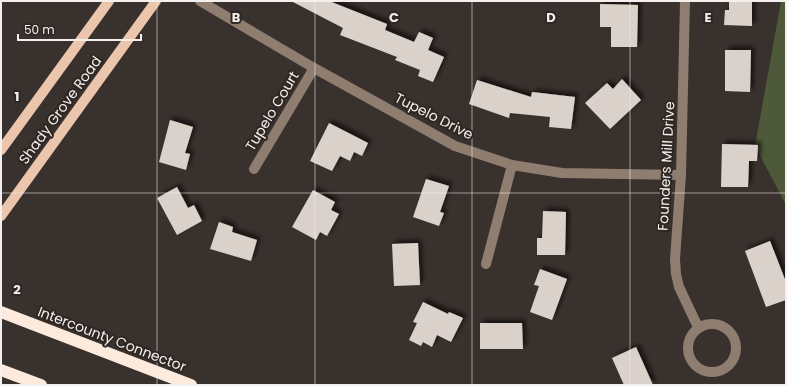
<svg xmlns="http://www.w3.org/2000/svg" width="787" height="386" viewBox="0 0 787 386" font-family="Poppins,sans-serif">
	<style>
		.green { fill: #4d5938 }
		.building { fill: #dbd1cb; filter: url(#shadow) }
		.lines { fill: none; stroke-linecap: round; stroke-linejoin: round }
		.minor { stroke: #8f7d70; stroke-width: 10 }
		.major { stroke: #ecc6ac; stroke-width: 10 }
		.highway { stroke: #fceadd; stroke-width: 12 }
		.grid { fill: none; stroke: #f5f0ed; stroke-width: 1; stroke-opacity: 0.55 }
		.labels { text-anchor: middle; stroke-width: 4; stroke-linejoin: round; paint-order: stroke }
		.street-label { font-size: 14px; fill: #f5f0ed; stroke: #2f2723 }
		.grid-label { font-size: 13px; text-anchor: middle; font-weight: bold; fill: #f5f0ed; stroke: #2f2723; stroke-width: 4; stroke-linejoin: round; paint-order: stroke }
	</style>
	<defs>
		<filter id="shadow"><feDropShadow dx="3.5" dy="-3.5" stdDeviation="2" flood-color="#0009"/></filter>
	</defs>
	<rect width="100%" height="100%" fill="#39312d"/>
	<path class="green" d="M781 1H786V205L755 146Z"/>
	<path class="building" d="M291 1H329L387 24 385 30 414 42 419 32 433 38 428 50 444 57 433 82 418 76 420 70 395 60 397 57 340 35 343 28Z
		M729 1H752V26L724 25 725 10H729Z
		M600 4 638 5 637 47H611V27H600Z
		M725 50H751L750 92 725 91Z
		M622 79 641 100 610 129 585 103 607 83 613 89Z
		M477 80 531 97 532 92 575 97 571 129 549 127 550 117 510 113 509 118 469 104Z
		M170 120 193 127 185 153 190 154 186 170 159 162Z
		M329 123 368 143 362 156 354 152 350 161 340 156 332 171 310 161Z
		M722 144 758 145 757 161H749L748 187H721Z
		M426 179 449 186 440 212 444 213 439 226 413 217Z
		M177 187 188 208 194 205 202 221 177 235 157 198Z
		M313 190 335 202 331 210 339 214 327 236 320 232 316 240 292 227Z
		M543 211 566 212 565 255H537V238H542Z
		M219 222 233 227 232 232 257 240 251 261 210 249Z
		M770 241 786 282V300L766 307 745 251Z
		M418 243 420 285 394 286 392 244Z
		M540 269 567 279 552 320 530 312 539 286 534 285Z
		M423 302 448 314 449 312 463 318 451 342 437 335 432 347 423 342 421 346 409 340 417 323 413 322Z
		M480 323H522L523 349H480Z
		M636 347 653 385H624L612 358Z"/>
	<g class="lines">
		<path class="minor" d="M200 1 314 68 455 146 512 165 562 173 681 175
			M685 1 681 175 675 259 676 274 679 287 698 327
			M254 169 314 68
			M486 264 512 165
			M688 348a24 24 0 1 1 48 0a24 24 0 1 1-48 0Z"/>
		<path class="major" d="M1 150 109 1
			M1 216 156 1"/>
		<path class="highway" d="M1 312 191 385
			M1 370 41 385"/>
	</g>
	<path class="grid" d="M157 1V385M315 1V385M472 1V385M630 1V385M1 193H786"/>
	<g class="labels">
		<g class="street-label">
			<text transform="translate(60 110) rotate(-54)" y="5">Shady Grove Road</text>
			<text transform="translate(272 111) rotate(-59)" y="5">Tupelo Court</text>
			<text transform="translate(434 116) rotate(27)" y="5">Tupelo Drive</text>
			<text transform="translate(666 166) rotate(-87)" y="5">Founders Mill Drive</text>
			<text transform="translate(112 339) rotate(21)" y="5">Intercounty Connector</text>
		</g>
	</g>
	<g class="grid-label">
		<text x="236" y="22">B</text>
		<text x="394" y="22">C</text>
		<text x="551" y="22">D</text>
		<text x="708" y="22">E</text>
		<text x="17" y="101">1</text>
		<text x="17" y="294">2</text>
	</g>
	<rect width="787" height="386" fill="none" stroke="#f5f0ed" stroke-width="4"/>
	<path d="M18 34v6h123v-6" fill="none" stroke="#f5f0ed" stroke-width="2"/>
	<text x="24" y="34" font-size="12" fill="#f5f0ed" stroke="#2f2723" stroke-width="3" paint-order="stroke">50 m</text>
</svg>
